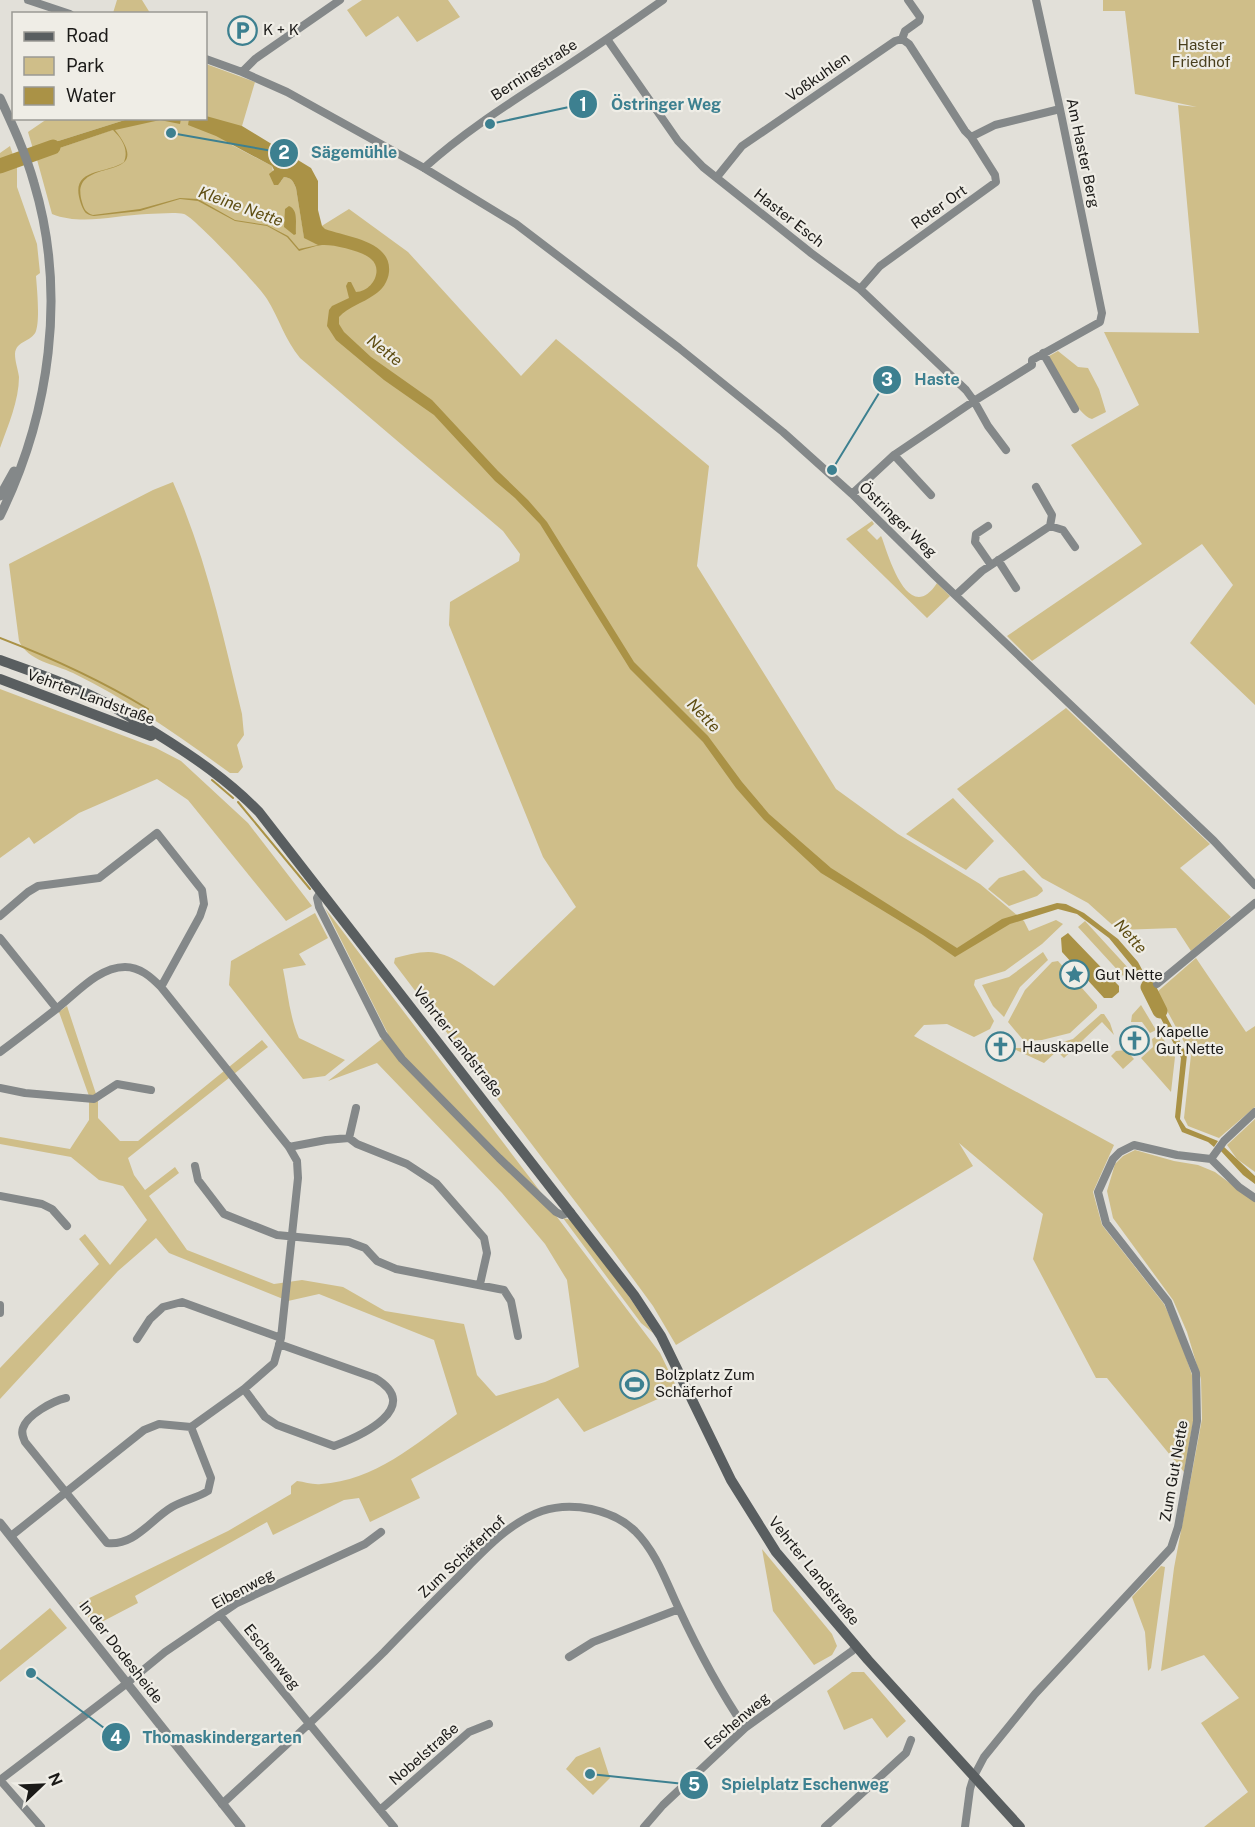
<svg xmlns="http://www.w3.org/2000/svg" width="1255" height="1827" viewBox="0 0 1255 1827" font-family="'Public Sans',sans-serif">
	<style>
		.green { fill: #cfbe89 }
		.water { fill: #aa9246 }
		.lines { fill: none; stroke-linecap: round; stroke-linejoin: round }
		.stream { stroke: #aa9246; stroke-width: 2 }
		.river { stroke: #aa9246; stroke-width: 15 }
		.minor { stroke: #848889; stroke-width: 8 }
		.tertiary { stroke: #848889; stroke-width: 9 }
		.secondary { stroke: #595e60; stroke-width: 10 }
		.labels { text-anchor: middle; stroke-width: 4.5; stroke-linejoin: round; paint-order: stroke }
		.poi-label { font-size: 15px; fill: #1b1a18; stroke: #efede6; text-anchor: start }
		.park-label { font-size: 15px; fill: #493f1d; stroke: #efede6 }
		.street-label { font-size: 15px; fill: #1b1a18; stroke: #efede6 }
		.water-label { font-size: 16px; font-style: italic; fill: #5e4d12; stroke: #efede6 }
		.leader { fill: none; stroke: #3d8090; stroke-width: 2 }
		.callout-dot { fill: #3d8090; stroke: #efede6; stroke-width: 2 }
		.mark-label { font-size: 18px; text-anchor: middle; font-weight: bold; fill: #fff }
		.callout-label { font-size: 16px; text-anchor: middle; font-weight: bold; fill: #3d8090; stroke: #efede6; stroke-width: 4.5; stroke-linejoin: round; paint-order: stroke }
	</style>
	<rect width="100%" height="100%" fill="#e2e0d9"/>
	<path class="green" d="M117 0H142L150 13H113Z
		M362 0H448L460 17 417 42 398 16 366 37 347 10Z
		M1103 0H1255V705L1190 643 1233 585 1202 544 1032 661 1007 636 1142 544 1071 445 1139 405 1104 332 1199 333 1178 105 1197 107 1135 94 1125 11H1103Z
		M206 64 255 82 242 126 228 143 272 166 273 172 281 181 284 177C292 178 293 181 296 188L304 237 349 209 408 252 521 376 556 339 709 466 697 566 836 789 898 834 980 884 1024 921 1029 931 1056 920 1063 924 1042 944 1005 971 975 980 974 985 994 1021 990 1029 974 1037 947 1024 924 1025 914 1036 1114 1145 1093 1192 1102 1225 1164 1304 1178 1334 1192 1375 1193 1422 1184 1472 1107 1378H1096L1033 1259 1043 1214 959 1143 973 1166 676 1345 653 1306 612 1250 394 963 395 958C408 955 424 950 437 953 457 957 477 975 494 986L576 907 543 857 449 625 450 602 519 561 520 554 503 531 300 358C285 340 279 318 267 299 259 286 194 217 184 214 174 212 158 214 147 214 116 215 82 226 52 214L36 156 121 127 153 121V119L206 118Z
		M47 119H128L33 149 28 132Z
		M10 146 17 167V187L37 244 40 273 36 276C37 289 40 319 36 331 32 342 16 340 15 354 15 362 18 369 19 377 19 400 8 426 0 448V153Z
		M1058 351 1078 367 1088 368 1099 389 1106 412 1092 419C1077 416 1057 371 1049 356Z
		M173 482C206 557 223 635 242 714L244 735 237 745 243 767 238 773H230C180 737 129 700 73 673 54 664 28 661 19 641L9 564 153 490Z
		M872 521 874 524 867 530 877 540 881 536 882 538C889 558 909 626 937 583L950 596 927 618 846 539Z
		M0 689 156 748 181 761 248 823 312 906 286 921 188 800 157 779 79 813 34 844 29 837 0 858Z
		M1066 708 1210 844 1180 868 1231 917 1191 951 1176 928 1118 930 1088 903 1042 878 957 789Z
		M953 798 994 841 966 870 906 834Z
		M1024 870 1042 888 1043 891 1037 896 1009 906 988 889 999 878Z
		M325 908 546 1199 554 1213 660 1353 678 1390 584 1432 558 1398 411 1479 420 1498 370 1522 359 1498 344 1500 273 1535 267 1522 135 1596 138 1603 94 1626 79 1603 228 1531 291 1494V1486L297 1481C305 1482 313 1485 321 1484 374 1481 416 1444 457 1414L434 1340 319 1294 288 1301 169 1253 156 1238 118 1271 0 1399V1368L99 1264 79 1239 85 1234 110 1265 147 1220 123 1186 99 1180 71 1157 0 1144V1137L70 1149 89 1120V1096L59 1012 67 1006 98 1100V1118L120 1141H138L262 1040 268 1047 128 1158 134 1175 145 1190 175 1167 179 1173 149 1196 187 1250 274 1284 302 1280 343 1287 385 1311 464 1324 477 1375 496 1396 545 1382 579 1367 567 1280 545 1244 502 1193 377 1063 328 1081 388 1034Z
		M315 913 328 938 299 954 306 965 283 969C288 992 289 1015 299 1038L345 1060 325 1076 303 1079 229 985 231 961Z
		M1085 921 1130 970 1123 976 1078 927Z
		M1043 952 1048 960 1020 987 1004 1017 993 1006 982 985 1009 977Z
		M1196 958 1246 1032 1255 1026V1107L1219 1138 1188 1126 1184 1118 1191 1055 1157 992Z
		M1058 961 1097 1005V1008L1070 1033 1042 1040 1024 1041 1008 1022 1025 990 1052 962Z
		M1141 1005 1156 1030 1150 1033 1142 1022H1131L1132 1015Z
		M1101 1014H1104L1110 1023 1114 1035 1102 1022 1064 1058 1057 1051 1044 1063 1012 1048H1042L1073 1039Z
		M1160 1034 1175 1057 1171 1092 1141 1058 1153 1047 1152 1039Z
		M1126 1050 1134 1059 1123 1069 1111 1056 1116 1051Z
		M1255 1119V1172L1237 1159 1227 1145Z
		M1135 1150 1174 1161 1198 1165 1215 1172 1255 1202V1827H1204L1248 1792 1201 1723 1239 1698 1204 1655 1161 1671 1174 1568 1202 1419 1201 1379 1187 1332 1173 1300 1113 1218 1107 1191 1115 1164 1123 1156Z
		M563 1218 572 1220 630 1298 653 1333 641 1323Z
		M762 1549 832 1634 837 1646 832 1655 814 1665 773 1611Z
		M1161 1566 1165 1567 1151 1668 1148 1671 1145 1632 1132 1597Z
		M50 1608 67 1628 0 1682V1650Z
		M852 1672H864L906 1721 887 1738 872 1718 844 1730 827 1691Z
		M600 1747 610 1778 593 1795 566 1769 576 1757Z"/>
	<path class="water" d="M206 116 242 126 311 168 318 181V210L322 226 325 229C347 237 392 241 389 272 388 282 382 290 374 295 363 303 348 307 339 317V324L344 332 371 357 432 400 498 471 528 500 547 522 634 662 708 736 742 782 769 814 831 868 957 948 1002 919 1057 903 1066 904 1084 913 1118 939 1138 962 1147 979 1142 982 1132 966 1109 938 1077 914 1058 909 1010 924 955 957 923 935 821 873 764 820 736 788 703 742 630 669 540 524 515 498 495 481 434 415 384 380 336 340 327 326 329 310 332 306 349 298 346 286 348 282H351L356 292C372 292 384 270 371 259 363 251 333 244 322 245 314 246 306 249 299 251L287 237 267 226 235 221 198 201 180 199 140 211 94 216C86 215 84 212 81 204 68 167 105 175 124 162 129 149 122 139 113 130L36 156 33 149 128 119H181L180 124 160 120 115 130C160 187 67 152 82 202 84 209 86 213 93 215L140 209 180 198 198 199 235 220 267 225 288 236 299 249 318 245 304 238 296 188C293 181 292 178 284 177L278 185H274L269 174 274 170 272 166 216 136 188 125 189 119 206 118Z
		M289 206C299 210 295 224 296 234L294 235 284 227 285 209Z
		M1068 933 1119 986V992L1112 998H1104L1062 952 1061 938Z
		M1153 991 1187 1055 1180 1119 1186 1128 1218 1141 1214 1147 1208 1142 1182 1132 1175 1117 1181 1058 1149 995Z
		M1223 1146 1255 1176V1184L1243 1175 1220 1150Z"/>
	<g class="lines">
		<path class="stream" d="M0 638C52 658 100 680 148 709
			M212 780 233 798
			M238 802 310 889"/>
		<path class="river" d="M0 166 53 147
			M1148 987 1160 1011"/>
		<path class="minor" d="M28 0 70 14
			M607 39 678 141 703 167 811 253 860 289 966 390 974 401 988 426 1006 450
			M206 59 242 72 287 92 424 168 516 224 679 348 783 432 852 494 934 575 1214 841 1255 885
			M242 72 255 59 340 0
			M971 137 995 125 1060 109
			M424 168C466 130 513 101 559 71 594 48 629 24 663 0
			M717 177 742 146 895 41 902 39 905 31 919 21 920 17 908 0
			M860 289 880 266 996 182 995 175 971 137 965 131 909 44 902 39
			M1043 353 1075 409
			M894 455 931 495
			M852 494 894 455 974 401 1032 365V360L1100 322 1102 313 1060 109 1036 0
			M988 526 976 534 975 542 991 565
			M1050 526 1063 530 1075 547
			M998 560 1016 588
			M956 595 982 571 1050 526 1052 515 1036 487
			M321 891 317 898 319 907 383 1034 402 1059 499 1158 556 1212 562 1215 571 1212
			M0 916 28 892 38 886 99 878 157 833 202 890 204 904 200 916 161 987
			M0 938 57 1009
			M1157 984 1255 903
			M0 1052C19 1038 37 1024 55 1010 75 995 98 967 125 967 140 967 151 977 161 987L289 1147 297 1161 298 1178 281 1338 274 1363 244 1389 191 1427 159 1424 144 1430 11 1536
			M0 1088 25 1093 94 1099 117 1084 151 1090
			M349 1138 356 1108
			M289 1147 326 1140 349 1138 357 1144 407 1164 436 1183 484 1238 487 1253 480 1284
			M1211 1159 1224 1141 1255 1112
			M1211 1159 1239 1187 1255 1198
			M195 1166 198 1180 224 1214 277 1235 349 1242 365 1248 377 1261 396 1269 504 1290 511 1301 518 1336
			M0 1196 42 1204 52 1209 67 1226
			M0 1305V1313
			M137 1339 150 1319 163 1307 182 1302 281 1338
			M244 1389 265 1417 277 1425 334 1446C361 1436 424 1407 375 1378L279 1344
			M66 1398C53 1401 27 1415 23 1428 21 1433 23 1437 25 1442L107 1543C135 1546 150 1520 172 1507 184 1500 197 1498 208 1491L211 1478 191 1427
			M220 1615 394 1827
			M569 1657 593 1642 679 1609
			M0 1780 126 1684 165 1652 237 1603 365 1544 381 1532
			M0 1780 41 1827
			M222 1804C277 1754 331 1704 384 1652 407 1628 430 1605 454 1581 479 1556 507 1523 542 1511 572 1501 612 1509 635 1531 657 1553 666 1582 679 1609 698 1650 720 1691 745 1728
			M380 1810 469 1732 489 1724
			M644 1827 663 1805 745 1728 852 1651 856 1646
			M825 1827 906 1753 911 1740
			M965 1827 970 1789 974 1776 984 1757 1035 1694 1171 1548 1178 1527 1197 1421 1196 1373 1168 1302 1106 1223 1098 1192 1113 1159 1120 1152 1134 1145 1177 1155 1211 1159"/>
		<path class="tertiary" d="M0 98C13 126 26 154 34 183 67 293 50 414 0 516
			M0 496 14 471
			M0 1523 241 1827"/>
		<path class="secondary" d="M0 660C33 672 67 683 98 699 119 709 138 722 157 734 194 757 229 781 259 812L634 1295 661 1336 731 1480 776 1552 868 1660 1020 1827
			M0 679 151 736"/>
	</g>
	<defs>
		<symbol id="parking-ring" viewBox="-11 -11 22 22"><circle r="9.5" fill="#efede6" stroke="#3d8090" stroke-width="1.5"/><path d="M-3.5-5.5H1a3.5 3.5 0 0 1 0 7H-1V5.5H-3.5ZM-1-3.4V-.6H.8a1.4 1.4 0 0 0 0-2.8Z" fill="#3d8090"/></symbol>
		<symbol id="sight-ring" viewBox="-11 -11 22 22"><circle r="9.5" fill="#efede6" stroke="#3d8090" stroke-width="1.5"/><path d="M0-6L1.8-2.2L6-1.7L2.9 1.2L3.7 5.4L0 3.3L-3.7 5.4L-2.9 1.2L-6-1.7L-1.8-2.2Z" fill="#3d8090"/></symbol>
		<symbol id="church-ring" viewBox="-11 -11 22 22"><circle r="9.5" fill="#efede6" stroke="#3d8090" stroke-width="1.5"/><path d="M-1.2-6h2.4v3.5h3.3v2.4h-3.3V6h-2.4V-.1h-3.3v-2.4h3.3Z" fill="#3d8090"/></symbol>
		<symbol id="stadium-ring" viewBox="-11 -11 22 22"><circle r="9.5" fill="#efede6" stroke="#3d8090" stroke-width="1.5"/><path d="M0-5a6.5 5 0 1 0 0 10a6.5 5 0 1 0 0-10ZM-3.5-1.8h7v3.6h-7Z" fill="#3d8090"/></symbol>
	</defs>
	<g fill-rule="evenodd">
		<use href="#parking-ring" x="226" y="14" width="33" height="33"/>
		<use href="#sight-ring" x="1058" y="958" width="33" height="33"/>
		<use href="#church-ring" x="1118" y="1024" width="33" height="33"/>
		<use href="#church-ring" x="984" y="1030" width="33" height="33"/>
		<use href="#stadium-ring" x="618" y="1368" width="33" height="33"/>
	</g>
	<g class="labels">
		<g class="poi-label">
			<text x="263" y="35">K + K</text>
			<text x="1095" y="980">Gut Nette</text>
			<text x="1156" y="1037">Kapelle<tspan x="1156" dy="17">Gut Nette</tspan></text>
			<text x="1022" y="1052">Hauskapelle</text>
			<text x="655" y="1380">Bolzplatz Zum<tspan x="655" dy="17">Schäferhof</tspan></text>
		</g>
		<g class="park-label">
			<text x="1201" y="50">Haster<tspan x="1201" dy="17">Friedhof</tspan></text>
		</g>
		<g class="street-label">
			<text transform="translate(534 70) rotate(-33)" y="5">Berningstraße</text>
			<text transform="translate(818 77) rotate(-35)" y="5">Voßkuhlen</text>
			<text transform="translate(1083 153) rotate(78)" y="5">Am Haster Berg</text>
			<text transform="translate(939 207) rotate(-35)" y="5">Roter Ort</text>
			<text transform="translate(789 218) rotate(38)" y="5">Haster Esch</text>
			<text transform="translate(898 520) rotate(44)" y="5">Östringer Weg</text>
			<text transform="translate(91 697) rotate(20)" y="5">Vehrter Landstraße</text>
			<text transform="translate(458 1042) rotate(52)" y="5">Vehrter Landstraße</text>
			<text transform="translate(1174 1471) rotate(-80)" y="5">Zum Gut Nette</text>
			<text transform="translate(462 1557) rotate(-43)" y="5">Zum Schäferhof</text>
			<text transform="translate(814 1571) rotate(51)" y="5">Vehrter Landstraße</text>
			<text transform="translate(243 1589) rotate(-28)" y="5">Eibenweg</text>
			<text transform="translate(121 1652) rotate(52)" y="5">In der Dodesheide</text>
			<text transform="translate(272 1657) rotate(51)" y="5">Eschenweg</text>
			<text transform="translate(737 1721) rotate(-40)" y="5">Eschenweg</text>
			<text transform="translate(424 1754) rotate(-41)" y="5">Nobelstraße</text>
		</g>
		<g class="water-label">
			<text transform="translate(241 206) rotate(20)" y="6">Kleine Nette</text>
			<text transform="translate(385 350) rotate(38)" y="6">Nette</text>
			<text transform="translate(704 715) rotate(46)" y="6">Nette</text>
			<text transform="translate(1131 936) rotate(48)" y="6">Nette</text>
		</g>
	</g>
	<path class="leader" d="M490 124L583 104M171 133L284 153M832 470L887 380M31 1673L116 1737M590 1774L694 1785"/>
	<g class="callout-dot">
		<circle cx="490" cy="124" r="6"/>
		<circle cx="171" cy="133" r="6"/>
		<circle cx="832" cy="470" r="6"/>
		<circle cx="31" cy="1673" r="6"/>
		<circle cx="590" cy="1774" r="6"/>
		<circle cx="583" cy="104" r="15"/>
		<circle cx="284" cy="153" r="15"/>
		<circle cx="887" cy="380" r="15"/>
		<circle cx="116" cy="1737" r="15"/>
		<circle cx="694" cy="1785" r="15"/>
	</g>
	<g class="mark-label">
		<text x="583" y="111">1</text>
		<text x="284" y="159">2</text>
		<text x="887" y="386">3</text>
		<text x="116" y="1744">4</text>
		<text x="694" y="1791">5</text>
	</g>
	<g class="callout-label">
		<text x="666" y="110">Östringer Weg</text>
		<text x="354" y="158">Sägemühle</text>
		<text x="937" y="385">Haste</text>
		<text x="222" y="1743">Thomaskindergarten</text>
		<text x="805" y="1790">Spielplatz Eschenweg</text>
	</g>
	<rect x="12" y="12" width="195" height="108" fill="#efede6" stroke="#9a9994" stroke-width="1.5"/>
	<rect x="24" y="32" width="30" height="9" fill="#595e60" stroke="#9a9994" stroke-width="1.5"/>
	<text x="66" y="42" font-size="18" fill="#1b1a18">Road</text>
	<rect x="24" y="57" width="30" height="18" fill="#cfbe89" stroke="#9a9994" stroke-width="1.5"/>
	<text x="66" y="72" font-size="18" fill="#1b1a18">Park</text>
	<rect x="24" y="87" width="30" height="18" fill="#aa9246" stroke="#9a9994" stroke-width="1.5"/>
	<text x="66" y="102" font-size="18" fill="#1b1a18">Water</text>
	<g transform="translate(42 1785) rotate(67)" stroke="#efede6" stroke-width="4.5" paint-order="stroke">
	<path d="M0-4.5L10 22L0 15L-10 22Z" fill="#1b1a18"/>
	<text y="-9" font-size="16" font-weight="bold" text-anchor="middle" fill="#1b1a18">N</text>
	</g>
</svg>
